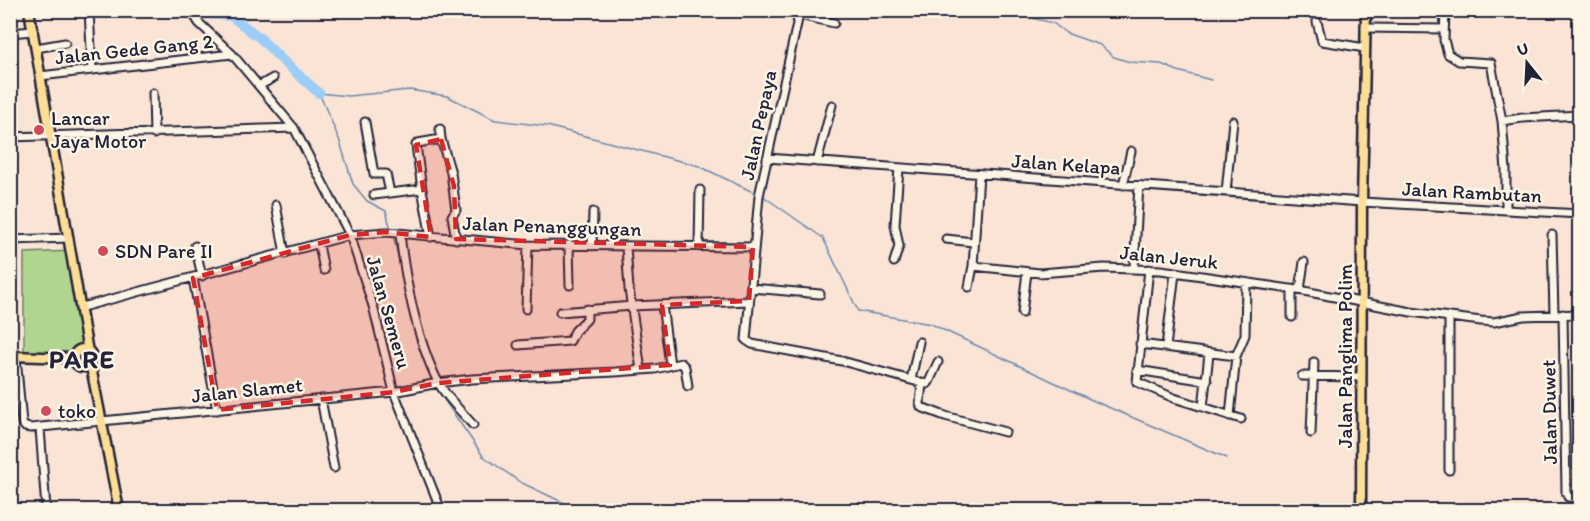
<svg xmlns="http://www.w3.org/2000/svg" width="1590" height="521" viewBox="0 0 1590 521" font-family="Itim,sans-serif">
	<style>
		.green { fill: #b1d590; stroke: #6a7c66; stroke-width: 1.5 }
		.lines { fill: none; stroke-linecap: round; stroke-linejoin: round }
		.stream { stroke: #6b89ac; stroke-width: 1.5 }
		.river { stroke: #9bcdf8; stroke-width: 10 }
		.minor-casing { stroke: #22223b; stroke-width: 11 }
		.major-casing { stroke: #22223b; stroke-width: 13 }
		.minor { stroke: #fcf5e5; stroke-width: 7 }
		.major { stroke: #fdde96; stroke-width: 8 }
		.marked { fill: #d62828; fill-opacity: 0.2; stroke: #d62828; stroke-width: 4.5; stroke-dasharray: 12 8; stroke-linejoin: round }
		.poi-dot { fill: #d1495b; stroke: #fcf5e5; stroke-width: 2 }
		.labels { text-anchor: middle; stroke-width: 5; stroke-linejoin: round; paint-order: stroke }
		.street-label { font-size: 20px; fill: #22223b; stroke: #fcf5e5 }
		.poi-label { font-size: 20px; fill: #22223b; stroke: #fcf5e5; text-anchor: start }
		.district-label { font-size: 26px; font-weight: bold; letter-spacing: 1.5px; fill: #22223b; stroke: #fcf5e5 }
	</style>
	<rect width="100%" height="100%" fill="#fae4d5"/>
	<filter id="ink" filterUnits="userSpaceOnUse"><feTurbulence type="fractalNoise" baseFrequency=".0167" numOctaves="2"/><feDisplacementMap in="SourceGraphic" scale="12" xChannelSelector="R" yChannelSelector="G"/><feConvolveMatrix kernelMatrix="1 2 1 2 8 2 1 2 1" color-interpolation-filters="sRGB"/></filter>
	<g filter="url(#ink)">
		<path class="green" d="M72 251 85 350H80L74 356 24 357V253Z"/>
		<g class="lines">
			<path class="stream" d="M1021 10 1036 19 1053 23 1066 33 1100 45 1114 57 1130 62 1161 64 1178 71 1211 80
				M319 93 348 96 410 90 447 96 495 120 547 126 699 166 755 193
				M319 93 339 139 353 184 367 201 386 211 391 230
				M763 196 823 238 858 311 931 324 1094 401 1227 458
				M393 235 402 274
				M436 388 483 456 520 482 579 510"/>
			<path class="river" d="M206 10 207 14 231 16 260 38 284 62 319 93"/>
			<defs>
				<path id="minor" d="M89 10 92 69
					M191 10 199 23 232 54 294 128 350 235 373 306 394 392 441 510
					M800 10 759 196 746 340 752 344 842 361 922 383 920 403 921 407 945 416 1005 432
					M1445 10 1444 40 1448 54 1459 61 1491 63 1502 121
					M799 15 834 23
					M1317 22 1322 41 1365 48
					M1365 28 1444 29
					M10 33 33 31
					M36 48 65 43
					M40 76 232 54
					M259 86 273 78
					M153 93 154 134
					M365 122 374 174H386L390 193
					M10 137 294 128
					M441 139 451 173 456 210 452 216 456 239
					M767 158 1362 202 1580 214
					M817 162 832 105
					M1123 185 1131 151
					M422 189 416 145 418 143 441 139 440 129
					M1226 192 1233 121
					M374 195 422 189 431 237
					M276 205 285 254
					M1506 210V170L1502 121 1522 118 1580 115
					M400 234C405 280 417 340 438 382 446 397 461 411 473 425
					M1552 235 1554 314
					M946 239 973 242
					M10 240 69 238
					M319 245 324 270
					M569 245 570 285
					M195 246 202 276
					M592 246 593 212
					M626 247 629 289 641 370
					M699 247 700 190
					M894 262 899 246 895 225 899 168
					M973 266 1040 273 1104 268 1161 270 1304 291 1411 312 1481 321 1494 322 1523 316 1580 314
					M1134 268 1139 186
					M1149 269 1137 382 1174 398 1241 419
					M193 278 217 410
					M969 287 973 266 979 174
					M751 288 820 294
					M1300 290 1304 262
					M662 305 670 365
					M82 307 350 235 386 232 528 245 753 247
					M526 309 528 245
					M560 312 632 306 749 301
					M1022 313 1027 272
					M1563 314 1566 492 1568 497 1580 498
					M1292 317V289
					M1449 318V470
					M1140 344 1236 356 1245 335 1246 283
					M518 345 570 341 575 331 587 319V309
					M1166 347 1175 273
					M16 357 22 423 25 427 31 428 394 392 438 383 472 379 615 372 655 369 681 363 685 367 688 386
					M1137 370 1207 381
					M1302 376 1361 377
					M911 380 919 342
					M922 383 927 384 929 382 938 362
					M321 399 334 468
					M1203 407 1209 354
					M1230 416 1236 356
					M40 428 46 509
					M1311 433 1314 362"/>
				<path id="major" d="M29 10 88 352
					M74 358a9 9 0 1 1 18 0a9 9 0 1 1-18 0Z
					M10 356 74 358
					M90 362 119 510
					M1361 510 1362 202 1366 10"/>
			</defs>
			<use href="#minor" class="minor-casing"/>
			<use href="#major" class="major-casing"/>
			<use href="#minor" class="minor"/>
			<use href="#major" class="major"/>
		</g>
	</g>
	<path class="marked" d="M441 139 454 186 456 239 753 247 749 301 662 305 670 365 438 383 394 392 217 410 193 278 350 235 386 232 431 237 416 145Z"/>
	<g class="poi-dot">
		<circle cx="39" cy="130" r="6"/>
		<circle cx="103" cy="251" r="6"/>
		<circle cx="46" cy="411" r="6"/>
	</g>
	<g class="labels">
		<g class="street-label">
			<text transform="translate(134 49) rotate(-6)" y="7">Jalan Gede Gang 2</text>
			<text transform="translate(758 125) rotate(-78)" y="7">Jalan Pepaya</text>
			<text transform="translate(1066 164) rotate(4)" y="7">Jalan Kelapa</text>
			<text transform="translate(1472 192) rotate(3)" y="7">Jalan Rambutan</text>
			<text transform="translate(552 226) rotate(2)" y="7">Jalan Penanggungan</text>
			<text transform="translate(1169 257) rotate(6)" y="7">Jalan Jeruk</text>
			<text transform="translate(389 312) rotate(74)" y="7">Jalan Semeru</text>
			<text transform="translate(1345 356) rotate(-90)" y="7">Jalan Panglima Polim</text>
			<text transform="translate(247 390) rotate(-6)" y="7">Jalan Slamet</text>
			<text transform="translate(1549 412) rotate(-91)" y="7">Jalan Duwet</text>
		</g>
		<g class="poi-label">
			<text x="51" y="125">Lancar<tspan x="51" dy="23">Jaya Motor</tspan></text>
			<text x="115" y="258">SDN Pare II</text>
			<text x="58" y="418">toko</text>
		</g>
		<g class="district-label">
			<text x="82" y="368">PARE</text>
		</g>
	</g>
	<rect width="1590" height="521" fill="none" stroke="#fcf5e5" stroke-width="36"/>
	<rect x="18" y="18" width="1554" height="485" fill="none" stroke="#22223b" stroke-width="2" filter="url(#ink)"/>
	<g transform="translate(1527 63) rotate(342)" stroke="#fcf5e5" stroke-width="4.5" paint-order="stroke">
	<path d="M0-4.5L10 22L0 15L-10 22Z" fill="#22223b"/>
	<text y="-9" font-size="16" font-weight="bold" text-anchor="middle" fill="#22223b">U</text>
	</g>
</svg>
